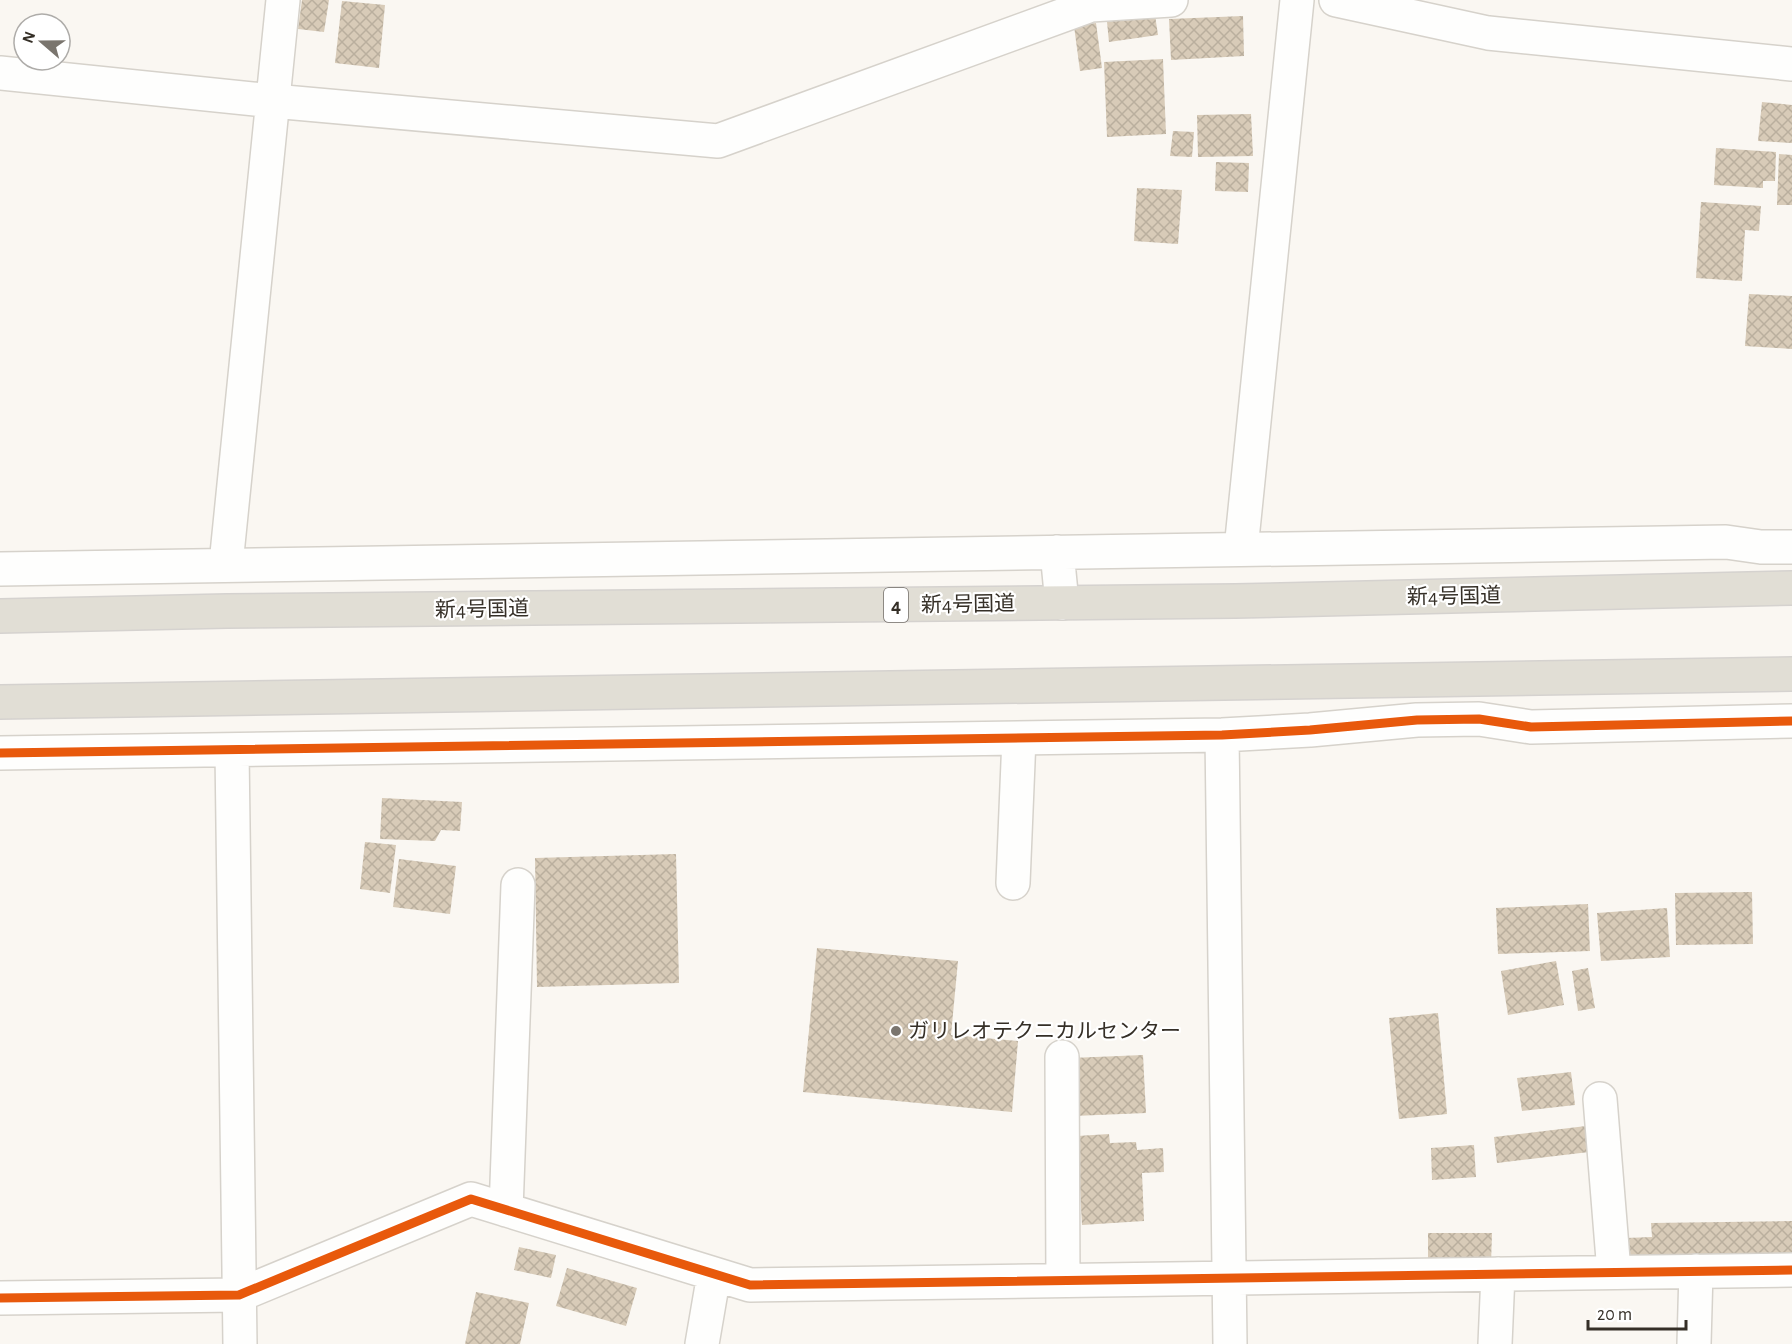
<svg xmlns="http://www.w3.org/2000/svg" width="1792" height="1344" viewBox="0 0 1792 1344" font-family="'Alegreya Sans','Noto Sans JP',sans-serif">
	<style>
		.building { fill: url(#building-cross-hatch) }
		.lines { fill: none; stroke-linecap: round; stroke-linejoin: round }
		.minor-casing { stroke: #d6d2cb; stroke-width: 36 }
		.highway-casing { stroke: #d5d2cf; stroke-width: 36 }
		.minor { stroke: #fefefd; stroke-width: 33 }
		.highway { stroke: #e1ded5; stroke-width: 33 }
		.cycleway-casing { stroke: #fff; stroke-width: 13 }
		.cycleway { stroke: #e8590c; stroke-width: 9 }
		.poi-dot { fill: #7a756e; stroke: #fff; stroke-width: 2 }
		.labels { text-anchor: middle; stroke-width: 4.5; stroke-linejoin: round; paint-order: stroke }
		.shield { fill: #fff; stroke: #726d68; stroke-width: 1.5 }
		.shield-label { font-size: 20px; font-weight: bold; fill: #352f27 }
		.street-label { font-size: 21px; fill: #352f27; stroke: #fff }
		.poi-label { font-size: 21px; fill: #352f27; stroke: #fff; text-anchor: start }
	</style>
	<defs>
		<pattern id="building-cross-hatch" width="8" height="8" patternUnits="userSpaceOnUse" patternTransform="scale(1.5)"><rect width="8" height="8" fill="#d8cbb8"/><path d="M0 0l8 8M0 8l8-8" fill="none" stroke="#baaf9e"/></pattern>
	</defs>
	<rect width="100%" height="100%" fill="#faf7f2"/>
	<path class="building" d="M302 0H329L324 32 298 29Z
		M342 1 385 5 379 68 335 63Z
		M1155 15 1158 35 1109 42 1107 22Z
		M1243 16 1244 56 1171 60 1169 19Z
		M1096 23 1102 68 1080 71 1074 26Z
		M1163 59 1166 134 1107 137 1104 62Z
		M1762 102 1792 105V143L1758 141Z
		M1251 114 1253 156 1198 157 1197 115Z
		M1173 131 1194 132 1192 157 1170 156Z
		M1716 148 1776 152 1775 181H1763V188L1714 185Z
		M1779 154 1792 155V205H1777Z
		M1216 162 1249 163 1248 192 1215 191Z
		M1137 188 1182 190 1178 244 1134 241Z
		M1701 202 1761 206 1759 231 1745 230 1742 281 1696 278Z
		M1749 294 1792 296V349L1745 346Z
		M382 798 462 802 460 831 441 830 435 841 380 839Z
		M365 842 396 845 390 893 360 889Z
		M676 854 679 983 537 987 535 858Z
		M399 859 456 866 450 914 393 907Z
		M1752 892 1753 944 1676 945 1675 893Z
		M1588 904 1590 951 1498 954 1496 908Z
		M1667 908 1670 957 1601 961 1597 913Z
		M817 948 958 961 951 1035 1018 1041 1012 1112 803 1092Z
		M1556 961 1564 1005 1508 1015 1501 971Z
		M1588 968 1595 1008 1578 1011 1572 971Z
		M1438 1013 1447 1114 1399 1119 1389 1018Z
		M1143 1055 1146 1113 1074 1116 1071 1058Z
		M1571 1072 1575 1105 1522 1111 1517 1078Z
		M1586 1126 1589 1152 1497 1163 1494 1137Z
		M1109 1134 1110 1143 1136 1142 1137 1150 1163 1148 1164 1172 1142 1173 1144 1221 1082 1225 1077 1136Z
		M1474 1145 1476 1177 1432 1180 1431 1148Z
		M1792 1221V1260L1627 1263 1626 1238 1652 1237 1651 1223Z
		M1428 1233H1492L1491 1264H1428Z
		M519 1247 556 1255 551 1278 514 1270Z
		M567 1268 637 1288 626 1326 556 1306Z
		M476 1292 529 1303 520 1344H465Z"/>
	<g class="lines">
		<defs>
			<path id="minor" d="M1336 0 1488 33 1792 64
				M0 73 273 101 718 141 1091 5 1171 0
				M1241 549 1297 0
				M1057 552 1062 603
				M226 564 283 0
				M0 569 1726 542 1761 547H1792
				M1222 735 1230 1344
				M232 751 240 1344
				M0 753 1222 735 1310 730 1417 720 1479 719 1531 727 1792 721
				M1013 883 1019 738
				M1062 1057 1063 1280
				M1600 1099 1614 1272
				M506 1210 518 885
				M0 1298 239 1295 471 1199 750 1285 1792 1270
				M702 1344 714 1274
				M1495 1344 1498 1274
				M1694 1344 1696 1271"/>
			<path id="highway" d="M0 616 227 611 1235 601 1792 588
				M0 702 1792 674"/>
		</defs>
		<use href="#minor" class="minor-casing"/>
		<use href="#highway" class="highway-casing"/>
		<use href="#minor" class="minor"/>
		<use href="#highway" class="highway"/>
		<defs>
			<path id="cycleway" d="M0 753 1222 735 1310 730 1417 720 1479 719 1531 727 1792 721
				M0 1298 239 1295 471 1199 750 1285 1792 1270"/>
		</defs>
		<use href="#cycleway" class="cycleway-casing"/>
		<use href="#cycleway" class="cycleway"/>
	</g>
	<circle class="poi-dot" cx="896" cy="1031" r="6"/>
	<g class="labels">
		<rect class="shield" x="884" y="588" width="24" height="34" rx="4.5"/>
		<g class="shield-label">
			<text x="896" y="612">4</text>
		</g>
		<g class="street-label">
			<text transform="translate(1454 596) rotate(-1)" y="7">新4号国道</text>
			<text transform="translate(968 604) rotate(-1)" y="7">新4号国道</text>
			<text transform="translate(482 609) rotate(-1)" y="7">新4号国道</text>
		</g>
		<g class="poi-label">
			<text x="908" y="1038">ガリレオテクニカルセンター</text>
		</g>
	</g>
	<g transform="translate(42 42) rotate(290)"><circle r="28" fill="#ffffff" stroke="#aeaca9" stroke-width="1.5"/>
	<path d="M0-4.5L10 22L0 15L-10 22Z" fill="#7a756e"/>
	<text y="-9" font-size="16" font-weight="bold" text-anchor="middle" fill="#352f27">N</text>
	</g>
	<path d="M1588 1320v9h98v-9" fill="none" stroke="#352f27" stroke-width="3"/>
	<text x="1597" y="1320" font-size="18" fill="#352f27" stroke="#ffffff" stroke-width="4.5" paint-order="stroke">20 m</text>
</svg>
